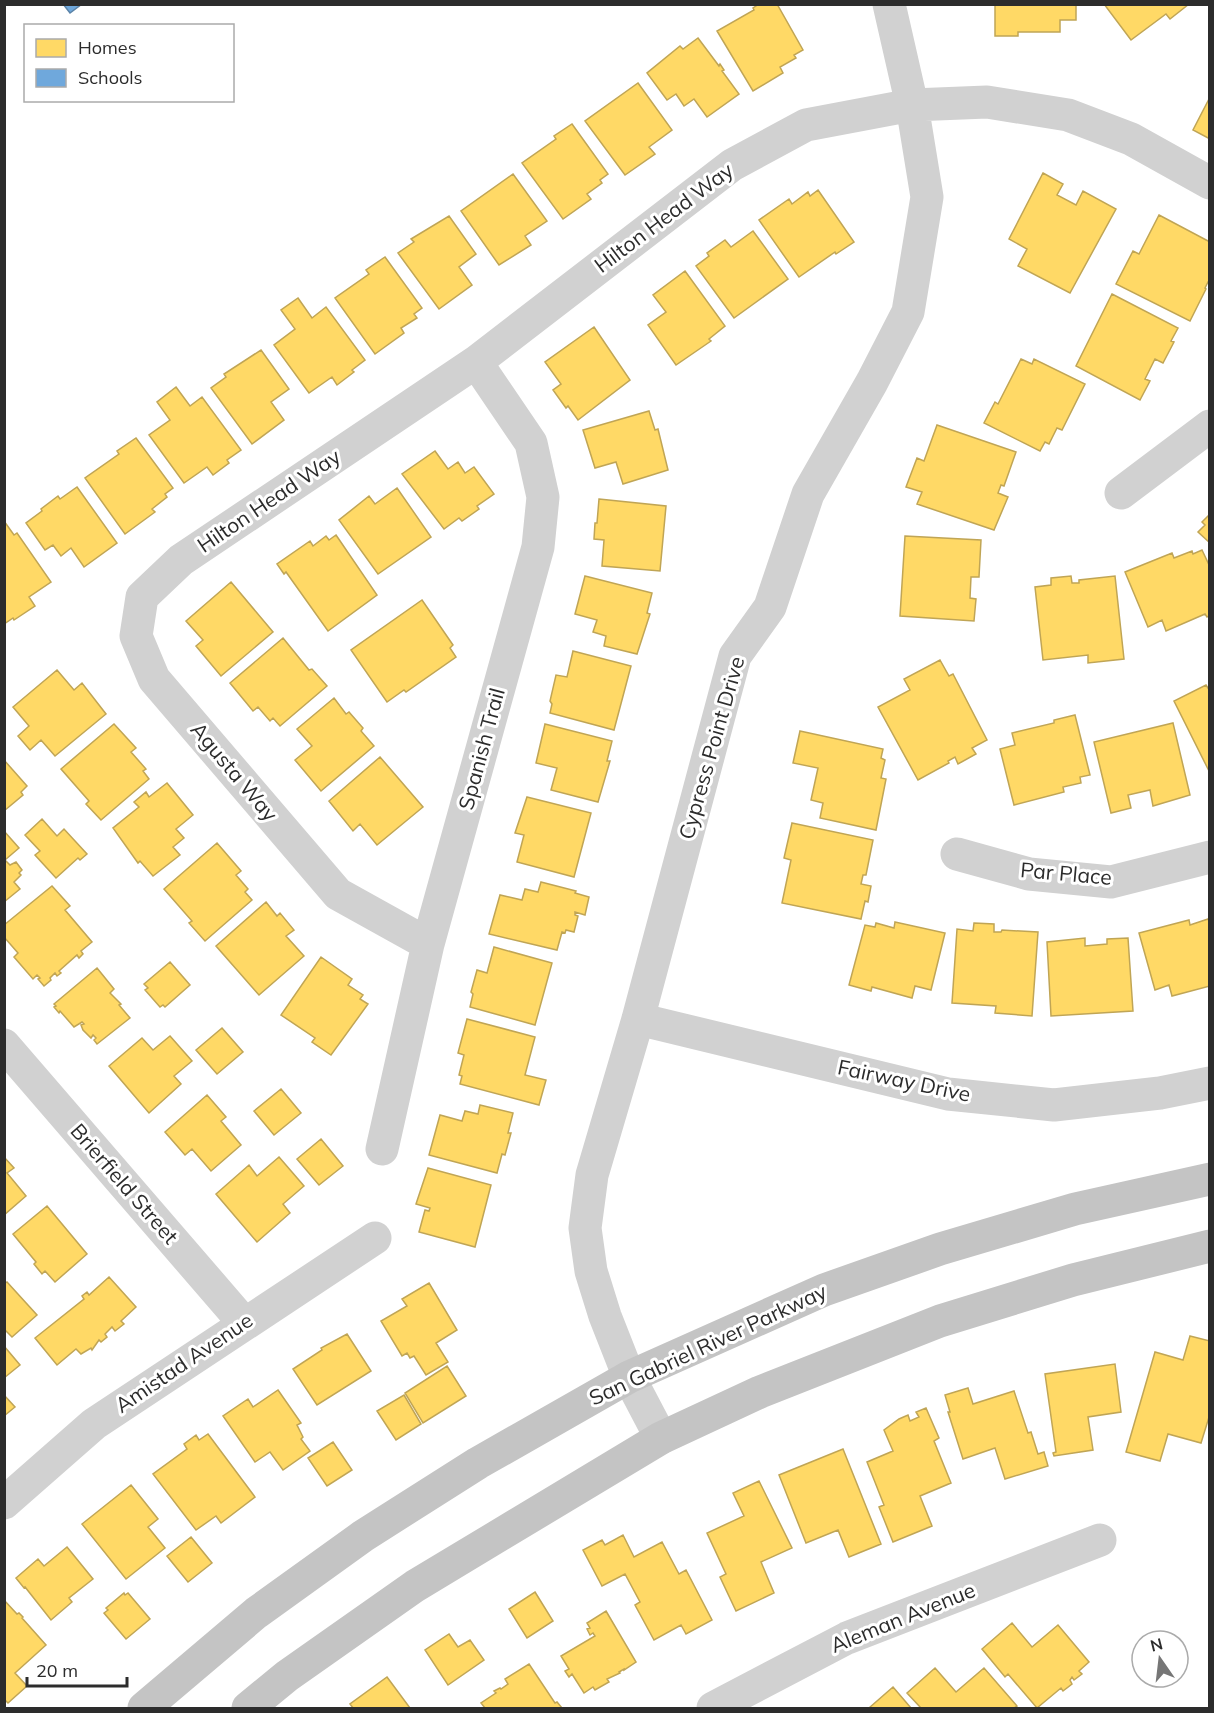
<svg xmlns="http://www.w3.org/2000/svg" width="1214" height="1713" viewBox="0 0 1214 1713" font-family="Mulish,sans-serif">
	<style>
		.homes { fill: #ffd966; stroke: #c0a555; stroke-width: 1.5 }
		.schools { fill: #6fa8dc; stroke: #5b83a7; stroke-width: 1.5 }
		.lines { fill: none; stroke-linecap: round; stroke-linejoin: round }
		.minor { stroke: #d1d1d1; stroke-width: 33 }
		.major { stroke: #c4c4c4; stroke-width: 33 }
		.labels { text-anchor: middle; stroke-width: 6; stroke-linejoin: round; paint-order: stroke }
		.street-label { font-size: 21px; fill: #2c2c2c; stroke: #fff }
	</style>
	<rect width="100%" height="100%" fill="#fff"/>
	<path class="homes" d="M759 4H777L803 50 794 55 796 58 780 67 783 73 753 91 717 31 754 10 753 8Z
		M995 4H1076V20H1060V32H1018V36H995Z
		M1104 4H1189L1170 19 1166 14 1131 40Z
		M698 38 719 66 720 64 724 70 722 71 739 94 707 117 694 99 684 106 676 94 667 100 647 73 680 46 683 49Z
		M638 83 672 130 649 147 655 154 625 175 585 121Z
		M1210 97V139L1193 130Z
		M572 124 608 174 600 180 602 183 587 194 591 199 563 219 522 163 556 139 554 136Z
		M1043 173 1063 184 1057 195 1076 205 1083 191 1116 209 1070 293 1018 266 1027 249 1009 239Z
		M513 174 547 221 525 236 531 245 499 265 461 211Z
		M818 190 854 242 836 254 835 252 799 277 759 220 789 199 792 204 808 192 810 196Z
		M1159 215 1210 242V283L1208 282 1205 288 1206 289 1190 321 1116 284 1133 251 1139 254Z
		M449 216 476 254 459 267 472 285 439 309 398 253 414 242 411 239Z
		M753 231 788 279 734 318 696 266 709 256 707 253 725 240 731 247Z
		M385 257 422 308 414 314 417 318 401 328 404 333 375 354 335 298 369 274 366 270Z
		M685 271 725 326 709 339 711 341 676 365 648 325 666 312 653 295Z
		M1112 294 1178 328 1171 341 1174 342 1163 363 1155 359 1145 379 1150 381 1140 400 1076 366Z
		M298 298 312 318 326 307 365 360 352 370 354 372 337 385 332 377 309 393 274 345 295 329 281 310Z
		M594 327 630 380 578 420 568 406 566 408 553 390 561 384 545 362Z
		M261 350 289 389 271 402 284 420 252 444 211 388 226 377 224 374Z
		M1021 359 1032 364 1034 359 1085 384 1062 430 1057 428 1049 444 1045 442 1040 451 984 423 995 402 998 404Z
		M176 387 190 406 202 397 241 450 227 460 229 463 213 475 207 467 184 483 149 435 170 420 157 402Z
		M649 411 655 430 658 429 668 470 623 484 616 462 595 468 583 430Z
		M937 425 1016 452 1004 486 1001 485 998 493 1008 497 994 530 917 504 922 492 906 487 917 458 924 461Z
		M136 438 173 488 165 494 167 497 152 509 155 512 125 534 85 478 119 454 117 451Z
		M435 451 448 469 458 462 465 473 474 467 494 494 477 506 479 509 462 521 459 518 444 529 402 474Z
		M77 487 117 543 84 567 71 548 61 556 53 545 45 550 26 523 42 511 41 509 58 496 60 499Z
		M397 488 431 537 378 574 339 520 369 496 375 504Z
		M599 499 666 506 660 571 602 566 604 540 594 539 595 523H597Z
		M1210 514V543L1198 532 1205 525 1202 522Z
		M4 521 14 535 17 533 51 582 29 597 35 606 14 620 13 618 4 624Z
		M336 535 377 595 328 631 286 572 284 574 277 564 310 541 313 546 326 536 329 540Z
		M905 536 981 540 979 577H971L970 598 976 599 974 621 900 616Z
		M1202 550 1210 567V615L1207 617 1205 614 1166 631 1162 620 1148 627 1125 572 1172 553 1174 558 1192 551 1193 554Z
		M585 576 652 593 647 613 650 614 637 654 604 646 606 636 593 632 597 620 575 614Z
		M1071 576 1072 583H1079V580L1115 576 1124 659 1088 663V655L1043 660 1035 587 1051 585V578Z
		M231 582 273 632 221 676 196 646 203 640 186 621Z
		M422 600 453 645 450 648 456 657 406 692 404 690 387 702 351 650Z
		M283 638 309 670 312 669 327 686 280 726 273 718 270 721 258 707 253 711 230 683Z
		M573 651 631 666 614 730 550 713 552 704 550 701 556 675 567 677Z
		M940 660 949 676 953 674 987 740 972 748 976 754 958 764 955 757 948 761 949 763 918 780 878 707 910 690 904 679Z
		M57 670 74 690 82 683 106 714 55 756 41 740 30 750 18 736 29 726 13 707Z
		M1206 685 1210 691V773L1174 701Z
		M334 698 346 714 349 712 363 728 361 731 374 746 321 791 295 760 312 746 297 729Z
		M1075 715 1090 775 1080 777 1081 783 1063 787 1064 792 1014 805 1000 749 1015 745 1012 733 1054 723V720Z
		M1173 723 1190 795 1153 806 1150 790 1128 795 1131 808 1111 813 1094 742Z
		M114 724 136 748 131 752 146 769 143 771 149 779 101 820 86 804 89 801 61 769Z
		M545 724 612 741 607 761H610L598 802 551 790 557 768 536 763Z
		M800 731 883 749 881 758 885 760 881 778 886 779 876 830 820 818 823 803 811 800 818 768 793 763Z
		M380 757 423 807 377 845 360 824 353 831 329 801Z
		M4 760 27 786 21 792 23 795 4 811Z
		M167 783 193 815 176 829 184 838 173 847 180 855 153 876 140 861 138 863 113 828 139 807 134 802 146 792 149 797Z
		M527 797 591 813 574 877 517 862 524 835 515 833Z
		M42 819 57 836 64 829 87 854 80 860 78 858 56 878 35 855 40 851 25 835Z
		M792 823 873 840 866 875H863L861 884 871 886 868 902 865 901 861 919 782 903 791 860 784 858Z
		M4 831 19 848 5 860 10 865 16 862 22 870 19 873 21 875 14 882 20 889 4 902Z
		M217 843 241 871 236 875 248 889 245 892 252 900 205 941 189 923 192 921 164 889Z
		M541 882 576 891 575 893 589 897 585 915 575 912V915L578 916 574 932 566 930 565 933 562 932 557 950 489 934 500 895 522 900 525 889 538 892Z
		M52 886 70 906 65 910 92 942 81 951 83 954 79 958 77 955 59 971 61 973 57 976 55 973 50 978 51 980 44 986 38 979 40 978 37 975 33 979 14 957 18 953 4 937V925Z
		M266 902 277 916 280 913 294 930 286 936 304 956 259 995 216 946Z
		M1208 919 1210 924V986L1172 996 1169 985 1155 990 1139 933 1189 920 1190 925Z
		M895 922 945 933 931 990 915 986 912 998 872 987 871 991 849 985 865 925 875 927 876 923 894 928Z
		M974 923 994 924V932H1001L1002 930 1038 932 1032 1016 995 1013 996 1006 952 1003 957 929 973 931Z
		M1085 938V946L1107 944V939L1128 938 1133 1011 1051 1016 1047 942Z
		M494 947 552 963 535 1025 470 1007 473 994 471 992 477 970 487 973Z
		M321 957 352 979 348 985 363 995 360 999 368 1004 331 1055 312 1042 315 1038 281 1015Z
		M170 962 190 985 165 1007 163 1005 160 1007 145 990 148 988 144 984Z
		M97 968 114 989 110 993 121 1004 119 1005 130 1018 97 1044 94 1040 96 1038 93 1035 91 1038 83 1030 81 1025 84 1024 82 1022 74 1027 60 1011 59 1013 54 1007 56 1006 54 1004Z
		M467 1019 535 1037 525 1075 546 1080 539 1105 460 1084 462 1076 459 1075 464 1055 458 1053Z
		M222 1028 243 1052 217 1074 196 1050Z
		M170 1036 192 1061 174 1076 181 1084 149 1113 109 1066 142 1038 153 1050Z
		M281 1089 301 1113 274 1135 254 1111Z
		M207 1095 226 1117 221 1121 241 1145 211 1171 192 1149 185 1155 165 1132Z
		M480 1105 513 1113 508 1133H511L505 1155 502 1154 497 1173 429 1155 440 1115 462 1121 465 1111 478 1114Z
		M321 1139 343 1166 319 1185 297 1159Z
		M4 1157 14 1168 7 1173 26 1196 4 1215Z
		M279 1157 304 1186 283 1204 290 1213 257 1242 216 1194 249 1165 257 1176Z
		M428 1168 491 1185 475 1247 419 1232 425 1210 429 1211 430 1208 416 1204Z
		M47 1206 87 1254 55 1282 45 1271 42 1274 34 1264 36 1262 13 1234Z
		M109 1277 136 1307 121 1321 124 1324 115 1331 112 1327 105 1334 107 1337 101 1342 99 1340 92 1350 91 1348 81 1354 76 1349 57 1365 35 1338 84 1299 82 1296 87 1292 89 1295Z
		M7 1282 37 1315 12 1337 4 1329V1284Z
		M429 1283 457 1330 436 1343 448 1362 426 1375 414 1356 410 1358 407 1353 402 1356 381 1321 407 1306 402 1299Z
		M347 1334 371 1371 317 1405 293 1369 322 1350 321 1348Z
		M1190 1336 1210 1341V1414L1201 1443 1168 1434 1160 1461 1126 1452 1155 1352 1183 1360Z
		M4 1346 20 1365 4 1378Z
		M1115 1364 1121 1412 1088 1417 1093 1450 1054 1456 1053 1453 1056 1452 1045 1374Z
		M447 1366 466 1396 423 1423 405 1393Z
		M968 1388 973 1404 1014 1391 1028 1433 1031 1432 1038 1454 1044 1452 1048 1466 1005 1479 995 1448 963 1459 948 1412H950L945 1395Z
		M278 1390 301 1423 297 1425 303 1437 301 1439 310 1451 283 1470 270 1452 255 1462 223 1416 248 1399 253 1407Z
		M4 1395 15 1407 4 1416Z
		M404 1395 421 1424 396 1440 377 1411Z
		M926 1408 939 1438 934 1441 951 1483 920 1496 932 1526 893 1542 879 1507 884 1505 867 1462 893 1451 884 1430 899 1419 908 1415 910 1421 919 1417 916 1412Z
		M208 1434 255 1497 221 1523 216 1516 196 1530 153 1474 187 1449 184 1444 196 1435 199 1440Z
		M333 1442 352 1470 327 1486 308 1458Z
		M843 1449 881 1544 849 1557 838 1530 806 1543 779 1475Z
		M759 1481 792 1548 761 1562 774 1593 736 1611 720 1577 726 1574 707 1533 744 1516 733 1493Z
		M131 1485 158 1519 148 1527 165 1548 126 1579 82 1524Z
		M623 1535 634 1557 662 1542 679 1574 686 1570 712 1620 686 1634 681 1625 654 1640 635 1605 640 1602 625 1574 602 1586 583 1550 602 1540 605 1545Z
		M191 1537 212 1563 188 1582 167 1556Z
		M67 1547 93 1579 69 1598 72 1602 51 1620 25 1587 24 1588 16 1578 38 1559 44 1566Z
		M535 1592 553 1621 527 1638 509 1609Z
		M124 1593 125 1595 128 1593 150 1619 126 1639 104 1613 108 1610 106 1608Z
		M4 1600 17 1614 19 1613 23 1617 22 1618 46 1645 15 1673 27 1686 8 1703 4 1699Z
		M606 1611 636 1662 624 1670V1669L619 1672 620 1673 607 1679 609 1682 595 1690 593 1687 584 1693 572 1674 569 1677 565 1671 569 1669 561 1656 595 1636 593 1633 590 1635 587 1629 590 1628 587 1623Z
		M1012 1623 1032 1647 1058 1625 1089 1662 1079 1671 1082 1674 1074 1680 1072 1677 1070 1680 1072 1684 1063 1691 1061 1688 1037 1708 1008 1674 1005 1677 982 1649Z
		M449 1634 458 1647 470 1640 484 1660 448 1685 425 1650Z
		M529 1664 555 1703 557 1702 562 1708H485L481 1703 496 1693 494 1691 500 1688 501 1689 508 1684 505 1679Z
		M935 1668 956 1692 984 1668 1017 1706 1014 1708H921L907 1693Z
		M387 1677 410 1708H353L350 1704Z
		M893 1687 911 1708H869Z"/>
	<path class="schools" d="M63 4H82L70 13Z"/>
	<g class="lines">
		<path class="minor" d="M1121 493 1210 426
			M957 854 1029 874 1111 882 1210 857
			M428 944 338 894 154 679 136 636 142 597 181 560 476 362 732 165 806 125 912 105 987 102 1068 115 1131 139 1210 183
			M638 1019 948 1094 1054 1105 1160 1093 1210 1083
			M4 1045 244 1323
			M382 1149 428 944 538 547 543 497 531 443 476 362
			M661 1438 629 1377 605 1316 591 1271 585 1228 592 1175 638 1019 735 656 770 607 808 494 872 382 908 312 927 197 912 105 889 4
			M4 1503 94 1424 375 1238
			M713 1708 847 1638 1100 1540"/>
		<path class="major" d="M144 1708 256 1613 363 1536 478 1463 629 1377 824 1290 940 1249 1075 1209 1210 1179
			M248 1708 287 1676 415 1586 661 1438 760 1392 940 1321 1073 1280 1210 1246"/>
	</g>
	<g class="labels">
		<g class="street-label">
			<text transform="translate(664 218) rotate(-37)" y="7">Hilton Head Way</text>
			<text transform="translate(269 501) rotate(-34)" y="7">Hilton Head Way</text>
			<text transform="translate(712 748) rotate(-74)" y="7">Cypress Point Drive</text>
			<text transform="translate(482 749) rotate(-75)" y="7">Spanish Trail</text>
			<text transform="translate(234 772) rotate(50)" y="7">Agusta Way</text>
			<text transform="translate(1066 874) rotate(5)" y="7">Par Place</text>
			<text transform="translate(904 1081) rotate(12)" y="7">Fairway Drive</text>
			<text transform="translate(124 1184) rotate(49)" y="7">Brierfield Street</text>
			<text transform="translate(708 1345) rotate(-25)" y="7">San Gabriel River Parkway</text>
			<text transform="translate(184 1363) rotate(-34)" y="7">Amistad Avenue</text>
			<text transform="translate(903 1618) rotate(-22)" y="7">Aleman Avenue</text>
		</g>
	</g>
	<rect width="1214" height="1713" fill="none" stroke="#2c2c2c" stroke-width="12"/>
	<rect x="24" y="24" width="210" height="78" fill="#ffffff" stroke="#ababab" stroke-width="1.5"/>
	<rect x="36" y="39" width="30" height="18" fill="#ffd966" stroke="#ababab" stroke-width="1.5"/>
	<text x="78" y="54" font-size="18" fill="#2c2c2c">Homes</text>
	<rect x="36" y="69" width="30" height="18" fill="#6fa8dc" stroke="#ababab" stroke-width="1.5"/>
	<text x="78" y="84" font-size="18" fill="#2c2c2c">Schools</text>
	<g transform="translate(1160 1659) rotate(346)"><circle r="28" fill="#ffffff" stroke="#ababab" stroke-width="1.5"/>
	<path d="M0-4.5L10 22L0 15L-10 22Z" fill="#767676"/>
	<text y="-9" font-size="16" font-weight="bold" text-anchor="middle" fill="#2c2c2c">N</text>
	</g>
	<path d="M27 1677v9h100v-9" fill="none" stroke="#2c2c2c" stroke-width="3"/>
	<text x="36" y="1677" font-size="18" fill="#2c2c2c" stroke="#ffffff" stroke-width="4.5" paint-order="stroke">20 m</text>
</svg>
